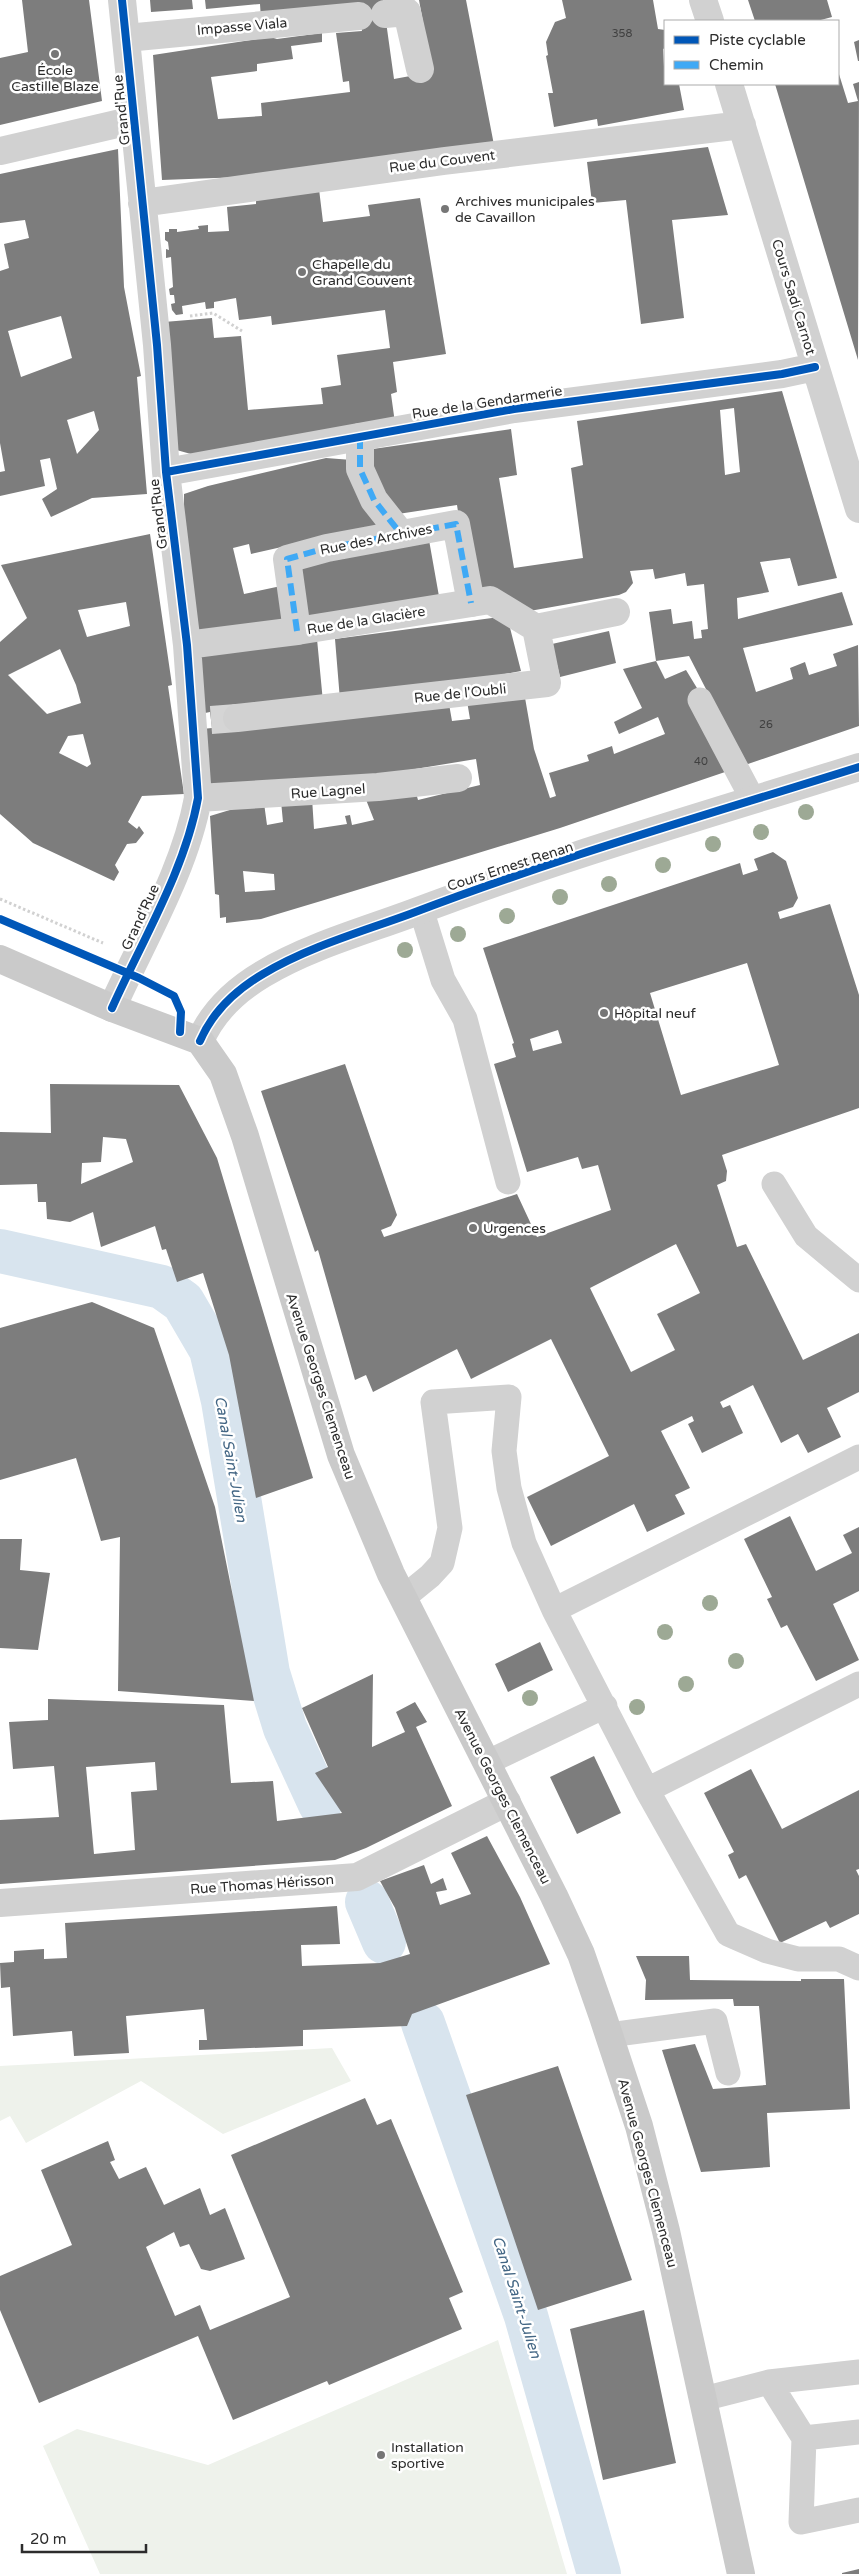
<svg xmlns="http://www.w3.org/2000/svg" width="859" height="2574" viewBox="0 0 859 2574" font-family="'Varela Round',sans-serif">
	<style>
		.green { fill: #eef2eb }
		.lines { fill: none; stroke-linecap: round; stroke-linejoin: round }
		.canal { stroke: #d8e4ee; stroke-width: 44 }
		.building { fill: #7d7d7d; fill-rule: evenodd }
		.minor-tunnel { stroke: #d5d5d5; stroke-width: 28; stroke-dasharray: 28 14; stroke-linecap: butt }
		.path { stroke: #d1d1d1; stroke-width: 3; stroke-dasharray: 2.5 2.5; stroke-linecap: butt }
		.service { stroke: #d1d1d1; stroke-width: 25 }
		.pedestrian { stroke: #d1d1d1; stroke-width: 28 }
		.minor { stroke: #d1d1d1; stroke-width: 28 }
		.secondary { stroke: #cacaca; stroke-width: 28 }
		.quiet { stroke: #3fa9f5; stroke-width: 6; stroke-dasharray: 12 6; stroke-linecap: butt }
		.cycleway-casing { stroke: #fff; stroke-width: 11 }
		.cycleway { stroke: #0057b8; stroke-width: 8 }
		.tree { fill: #9da995 }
		.poi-dot { fill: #767676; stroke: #fff; stroke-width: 2 }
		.labels { text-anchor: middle; stroke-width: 5; stroke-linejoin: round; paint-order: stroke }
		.number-label { font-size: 11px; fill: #404040 }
		.street-label { font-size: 14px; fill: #2c2c2c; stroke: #fff }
		.poi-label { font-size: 14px; fill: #2c2c2c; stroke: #fff; text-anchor: start }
		.water-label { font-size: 15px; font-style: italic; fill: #436684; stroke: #fff }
	</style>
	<rect width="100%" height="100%" fill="#fff"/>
	<path class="green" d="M332 2048 351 2081 223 2134 141 2081 26 2143 10 2116 0 2121V2066Z
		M498 2340 567 2574H100L43 2446 77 2429 208 2465Z"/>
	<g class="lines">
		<path class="canal" d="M0 1251 162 1287 183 1302 211 1350 223 1401 268 1673 285 1728 320 1804
			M367 1902 384 1942
			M423 2023 526 2316 599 2574"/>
	</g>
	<path class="building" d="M22 0H89L102 101 0 125V58L28 52Z
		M150 0H192L193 9 151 12Z
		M205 0H383L394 79 432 72 419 0H466L494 145 269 176 162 180 153 55 270 37 277 39 322 33V42L291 46 293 59 257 64V71L211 77 218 119 262 116 261 103 350 92 349 81 343 82 336 33 362 31 359 16 261 19 260 4 206 9Z
		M562 0H653L658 29 665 30V48L663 49 665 84H679L684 110 598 126 597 119 554 127 548 93H553L546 56 548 55 546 42 555 22 566 18Z
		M748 0H827L832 17 817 21H755Z
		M859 40V61H858L854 42Z
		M838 71 848 103 858 101 853 84 859 82 858 360 775 84H838Z
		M708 147 728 215 672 220 684 318 641 324 626 200 592 203 587 162Z
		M118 149 124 287 141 376 137 377 147 494 92 498 51 517 42 499 57 489 50 458 40 460 45 486 0 496V472L5 471 0 443V271L9 268 4 244 29 238 25 220 0 223V174ZM61 316 72 358 21 377 8 331ZM94 411 99 430 77 454 67 420Z
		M319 189 323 222 370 216 368 205 420 198 446 354 393 362 397 392 391 394 395 423 198 456 173 449 164 322 212 318 214 338 241 336 248 410 323 404 321 388 341 385 337 355 390 348 385 310 272 325 271 316 239 320 236 298 214 302V308L206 309 205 302 182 306 183 314 176 315 172 310 171 304 175 303 174 295H170L169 289 173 287 171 257 166 258V249L169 250 168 242 165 240V232H169V229H177V232L199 229 198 226 208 225V232L229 231 227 207 256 204V196Z
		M782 391 837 578 798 586 790 558 760 562 769 592 737 598 738 619 842 592 853 625 743 648 756 692 793 679 790 668 805 662 809 675 837 666 833 654 858 645 859 726 745 765 689 656 656 661 649 612 671 609 673 624 692 621 694 639 702 638 701 630 708 629 704 584 687 586 685 573 655 579 653 569 630 571 633 583 626 592 619 595 524 612 471 598 457 505 398 514 383 505 366 450 511 429 517 475 499 478 514 568 583 558 571 468 583 465 577 421ZM734 408 740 472 725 475 720 410Z
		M326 458 352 460 379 525 251 554 249 544 233 548 244 594 281 586 289 624 195 634 184 527V494L208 486Z
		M150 534 172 685 168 686 184 794 142 796 128 822 137 829 139 826 144 833 136 843 127 844 115 865 119 872 114 881 33 843 0 814V642L27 618 1 565ZM126 602 130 626 87 637 78 610ZM60 649 76 685 81 703 47 714 8 675ZM83 734 91 764 87 767 59 753 68 736Z
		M429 540 440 602 303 622 291 563Z
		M507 616 521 671 377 698 340 700 335 639Z
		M609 631 616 663 560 677 552 644Z
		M317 639 323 702 449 704 452 721 470 719 467 701 524 692 534 749 550 798 556 796 549 773 589 761 587 755 612 746 614 754 665 734 658 717 619 734 614 722 642 708 623 669 656 661 665 679 686 670 700 693 728 771 560 828 321 901 261 919 226 923V917L220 918 219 895 215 894 210 816 243 806 264 803 267 825 283 822 281 801 312 798 314 829 347 824 345 816 350 815 352 825 374 820 363 792 414 786 418 800 480 785 476 759 306 787 206 792 202 729 212 728 210 712 205 713 195 652ZM243 871 274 874 275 890 245 892Z
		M773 852 786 861 798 898 793 907 778 912 780 919 830 904 859 995V1108L722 1155 727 1171 726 1181 717 1185 737 1247 746 1244 803 1360 859 1333V1392L827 1408 841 1437 808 1453 798 1434 781 1443 753 1385 720 1402 723 1408 730 1405 743 1433 702 1453 688 1424 694 1421 692 1416 661 1431 690 1488 675 1495 685 1514 647 1532 634 1504 551 1546 527 1497 609 1456 551 1339 471 1379 457 1349 373 1392 366 1375 355 1380 318 1250 315 1252 261 1091 345 1064 397 1215 391 1226 381 1230 384 1237 517 1194 537 1237 611 1210 598 1165 582 1169 578 1157 527 1172 494 1064 516 1057 512 1044 514 1043 483 948 740 863 743 875 758 870 754 859ZM747 963 779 1065 681 1095 650 993ZM558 1030 562 1043 533 1051 530 1039ZM676 1244 700 1293 657 1314 675 1350 631 1372 590 1288Z
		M50 1084 179 1085 217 1158 313 1478 256 1498 229 1355 203 1273 177 1282 166 1249 162 1250 155 1226 101 1247 93 1212 70 1222 47 1219 46 1202H38L37 1184 0 1185V1132L51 1133ZM103 1137 126 1139 133 1162 81 1184 82 1163 101 1162Z
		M92 1302 154 1328 215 1507 254 1701 118 1691 120 1537 101 1541 76 1458 0 1480V1328Z
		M790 1516 816 1571 852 1553 843 1535 859 1527V1591L833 1604 859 1660 816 1681 787 1625 781 1628 767 1599 772 1597 744 1539Z
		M0 1539H22L20 1570 50 1573 38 1650 0 1648Z
		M540 1642 553 1670 508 1692 495 1664Z
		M373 1674 372 1747 405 1732 396 1712 415 1702 427 1722 416 1727 452 1806 366 1848 335 1860 0 1884V1820L59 1817 54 1766 13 1769 9 1722 48 1720V1699L224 1705 231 1783 273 1781 277 1821 342 1813 315 1773 328 1767 302 1708ZM155 1762 157 1790 131 1792 135 1850 94 1854 86 1767Z
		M594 1756 621 1813 577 1834 550 1777Z
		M751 1769 782 1829 859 1790V1869L856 1870 859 1876V1914L830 1928 826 1921 780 1943 746 1875 739 1879 728 1855 734 1852 704 1793Z
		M487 1836 520 1897 550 1964 412 2014 407 2026 303 2030V2046L199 2050V2040H207L204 2009 126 2016 129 2053 74 2056 72 2031 13 2036 10 1987 1 1988 0 1963 14 1962V1951L44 1949V1959L67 1958 65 1923 337 1906 340 1944 301 1945 302 1966 380 1963 410 1954 395 1908 380 1881 424 1865 431 1884 443 1878 447 1890 436 1892 440 1905 471 1894 451 1853Z
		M636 1956H689L690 1980 801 1981V1979H844L850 2109 767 2113 770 2167 701 2172 662 2050 695 2044 713 2089 766 2085 759 2006H734L733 1999 645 2000 646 1980Z
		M558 2066 632 2280 538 2310 466 2095Z
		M365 2098 377 2125 391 2119 463 2292 449 2298 462 2329 329 2385 327 2381 233 2420 198 2336 39 2403 0 2310V2276L72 2245 41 2170 108 2141 115 2160 110 2162 119 2179 146 2167 164 2205 200 2188 210 2215 225 2208 245 2259 210 2271 201 2269 189 2244 180 2247 174 2232 146 2247 175 2316 200 2305 210 2330 290 2297 231 2155Z
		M644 2310 676 2463 603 2480 570 2329Z
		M859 2569V2574H842V2573Z"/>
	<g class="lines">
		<path class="minor-tunnel" d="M211 720 237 718"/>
		<path class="path" d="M190 316 213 313 242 331
			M0 899 103 943"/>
		<path class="service" d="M700 700 753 800
			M421 909 443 980 465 1019 508 1182
			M774 1184 806 1236 859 1280
			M403 1598 430 1576 442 1563 450 1528 433 1402 509 1397 504 1451 509 1488 524 1543 554 1610 647 1790 728 1934 767 1951 798 1959H839L859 1968
			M554 1610 859 1457
			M486 1763 605 1706
			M647 1790 859 1684
			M609 2035 715 2021 728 2073
			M769 2382 859 2372
			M703 2399 769 2382 804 2438 801 2522 859 2510
			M804 2438 859 2432"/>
		<path class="pedestrian" d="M360 437V469L374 500 401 534
			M297 631 287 559 327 548 456 524 471 603"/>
		<path class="minor" d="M703 0 710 21
			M385 14 407 12 420 69
			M126 38 359 16
			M729 84 859 509
			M0 151 134 120
			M142 203 444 161 742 125
			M166 472 514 409 782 374 815 367
			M536 628 616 612
			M187 645 297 631 490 600 536 628
			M237 718 547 683 536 628
			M198 798 378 787 458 778
			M112 1008C142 941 185 870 198 798L187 645 166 472 157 345 122 0
			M200 1041C212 1013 236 990 263 974 308 947 361 932 410 914 556 858 710 814 859 767
			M0 1903 357 1877 507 1802"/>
		<path class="secondary" d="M0 959 112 1008 200 1041 223 1074 245 1136 341 1455 391 1574 554 1896 581 1954 603 2017 639 2126 666 2231 741 2574"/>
		<path class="quiet" d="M360 437V469L374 500 401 534
			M297 631 287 559 327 548 456 524 471 603"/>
		<defs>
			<path id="cycleway" d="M166 472 514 409 782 374 815 367
				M0 919 139 978 174 996 181 1012 180 1032
				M112 1008C142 941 185 870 198 798L187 645 166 472 157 345 122 0
				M200 1041C212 1013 236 990 263 974 308 947 361 932 410 914 556 858 710 814 859 767"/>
		</defs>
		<use href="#cycleway" class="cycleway-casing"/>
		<use href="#cycleway" class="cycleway"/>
	</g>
	<g class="tree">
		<circle cx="806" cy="812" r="8"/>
		<circle cx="761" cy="832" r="8"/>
		<circle cx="713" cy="844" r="8"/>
		<circle cx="663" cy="865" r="8"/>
		<circle cx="609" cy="884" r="8"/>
		<circle cx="560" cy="897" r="8"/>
		<circle cx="507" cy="916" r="8"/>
		<circle cx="458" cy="934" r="8"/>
		<circle cx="405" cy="950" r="8"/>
		<circle cx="710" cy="1603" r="8"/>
		<circle cx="665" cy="1632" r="8"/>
		<circle cx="736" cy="1661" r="8"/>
		<circle cx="686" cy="1684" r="8"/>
		<circle cx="530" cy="1698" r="8"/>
		<circle cx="637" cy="1707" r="8"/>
	</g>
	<g class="poi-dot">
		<circle cx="55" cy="54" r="5"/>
		<circle cx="445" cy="209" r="5"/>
		<circle cx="302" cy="272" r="5"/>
		<circle cx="604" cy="1013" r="5"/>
		<circle cx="473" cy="1228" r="5"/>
		<circle cx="381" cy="2455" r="5"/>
	</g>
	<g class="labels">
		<g class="number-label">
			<text x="622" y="37">358</text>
			<text x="766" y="728">26</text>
			<text x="701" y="765">40</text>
		</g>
		<g class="street-label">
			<text transform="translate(242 26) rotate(-5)" y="5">Impasse Viala</text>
			<text transform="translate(121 110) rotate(-96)" y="5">Grand'Rue</text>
			<text transform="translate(442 161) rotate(-7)" y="5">Rue du Couvent</text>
			<text transform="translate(794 297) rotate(73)" y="5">Cours Sadi Carnot</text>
			<text transform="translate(487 402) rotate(-9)" y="5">Rue de la Gendarmerie</text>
			<text transform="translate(158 514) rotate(-97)" y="5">Grand'Rue</text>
			<text transform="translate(376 539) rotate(-11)" y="5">Rue des Archives</text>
			<text transform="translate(366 620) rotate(-9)" y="5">Rue de la Glacière</text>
			<text transform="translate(460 693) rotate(-6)" y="5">Rue de l'Oubli</text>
			<text transform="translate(328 791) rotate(-4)" y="5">Rue Lagnel</text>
			<text transform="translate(510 866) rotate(-18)" y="5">Cours Ernest Renan</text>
			<text transform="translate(140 917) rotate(-65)" y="5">Grand'Rue</text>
			<text transform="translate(321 1386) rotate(72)" y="5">Avenue Georges Clemenceau</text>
			<text transform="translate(503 1796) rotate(63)" y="5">Avenue Georges Clemenceau</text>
			<text transform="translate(262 1884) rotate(-4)" y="5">Rue Thomas Hérisson</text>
			<text transform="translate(648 2173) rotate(75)" y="5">Avenue Georges Clemenceau</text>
		</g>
		<g class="poi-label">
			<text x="55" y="75" text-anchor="middle">École<tspan x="55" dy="16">Castille Blaze</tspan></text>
			<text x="455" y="206">Archives municipales<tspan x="455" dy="16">de Cavaillon</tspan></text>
			<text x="312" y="269">Chapelle du<tspan x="312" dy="16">Grand Couvent</tspan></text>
			<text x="614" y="1018">Hôpital neuf</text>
			<text x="483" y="1233">Urgences</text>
			<text x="391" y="2452">Installation<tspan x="391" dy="16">sportive</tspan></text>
		</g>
		<g class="water-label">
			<text transform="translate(231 1459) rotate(80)" y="5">Canal Saint-Julien</text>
			<text transform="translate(517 2297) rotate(72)" y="5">Canal Saint-Julien</text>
		</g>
	</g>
	<rect x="664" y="20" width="175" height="65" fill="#ffffff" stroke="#ababab"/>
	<rect x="674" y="36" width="25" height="8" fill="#0057b8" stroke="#ababab"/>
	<text x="709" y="45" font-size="15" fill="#2c2c2c">Piste cyclable</text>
	<rect x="674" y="61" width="25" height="8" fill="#3fa9f5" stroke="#ababab"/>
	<text x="709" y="70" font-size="15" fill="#2c2c2c">Chemin</text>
	<path d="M22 2544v8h124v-8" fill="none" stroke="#2c2c2c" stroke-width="2.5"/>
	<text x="30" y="2544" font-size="15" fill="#2c2c2c" stroke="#ffffff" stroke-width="4" paint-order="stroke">20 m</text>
</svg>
